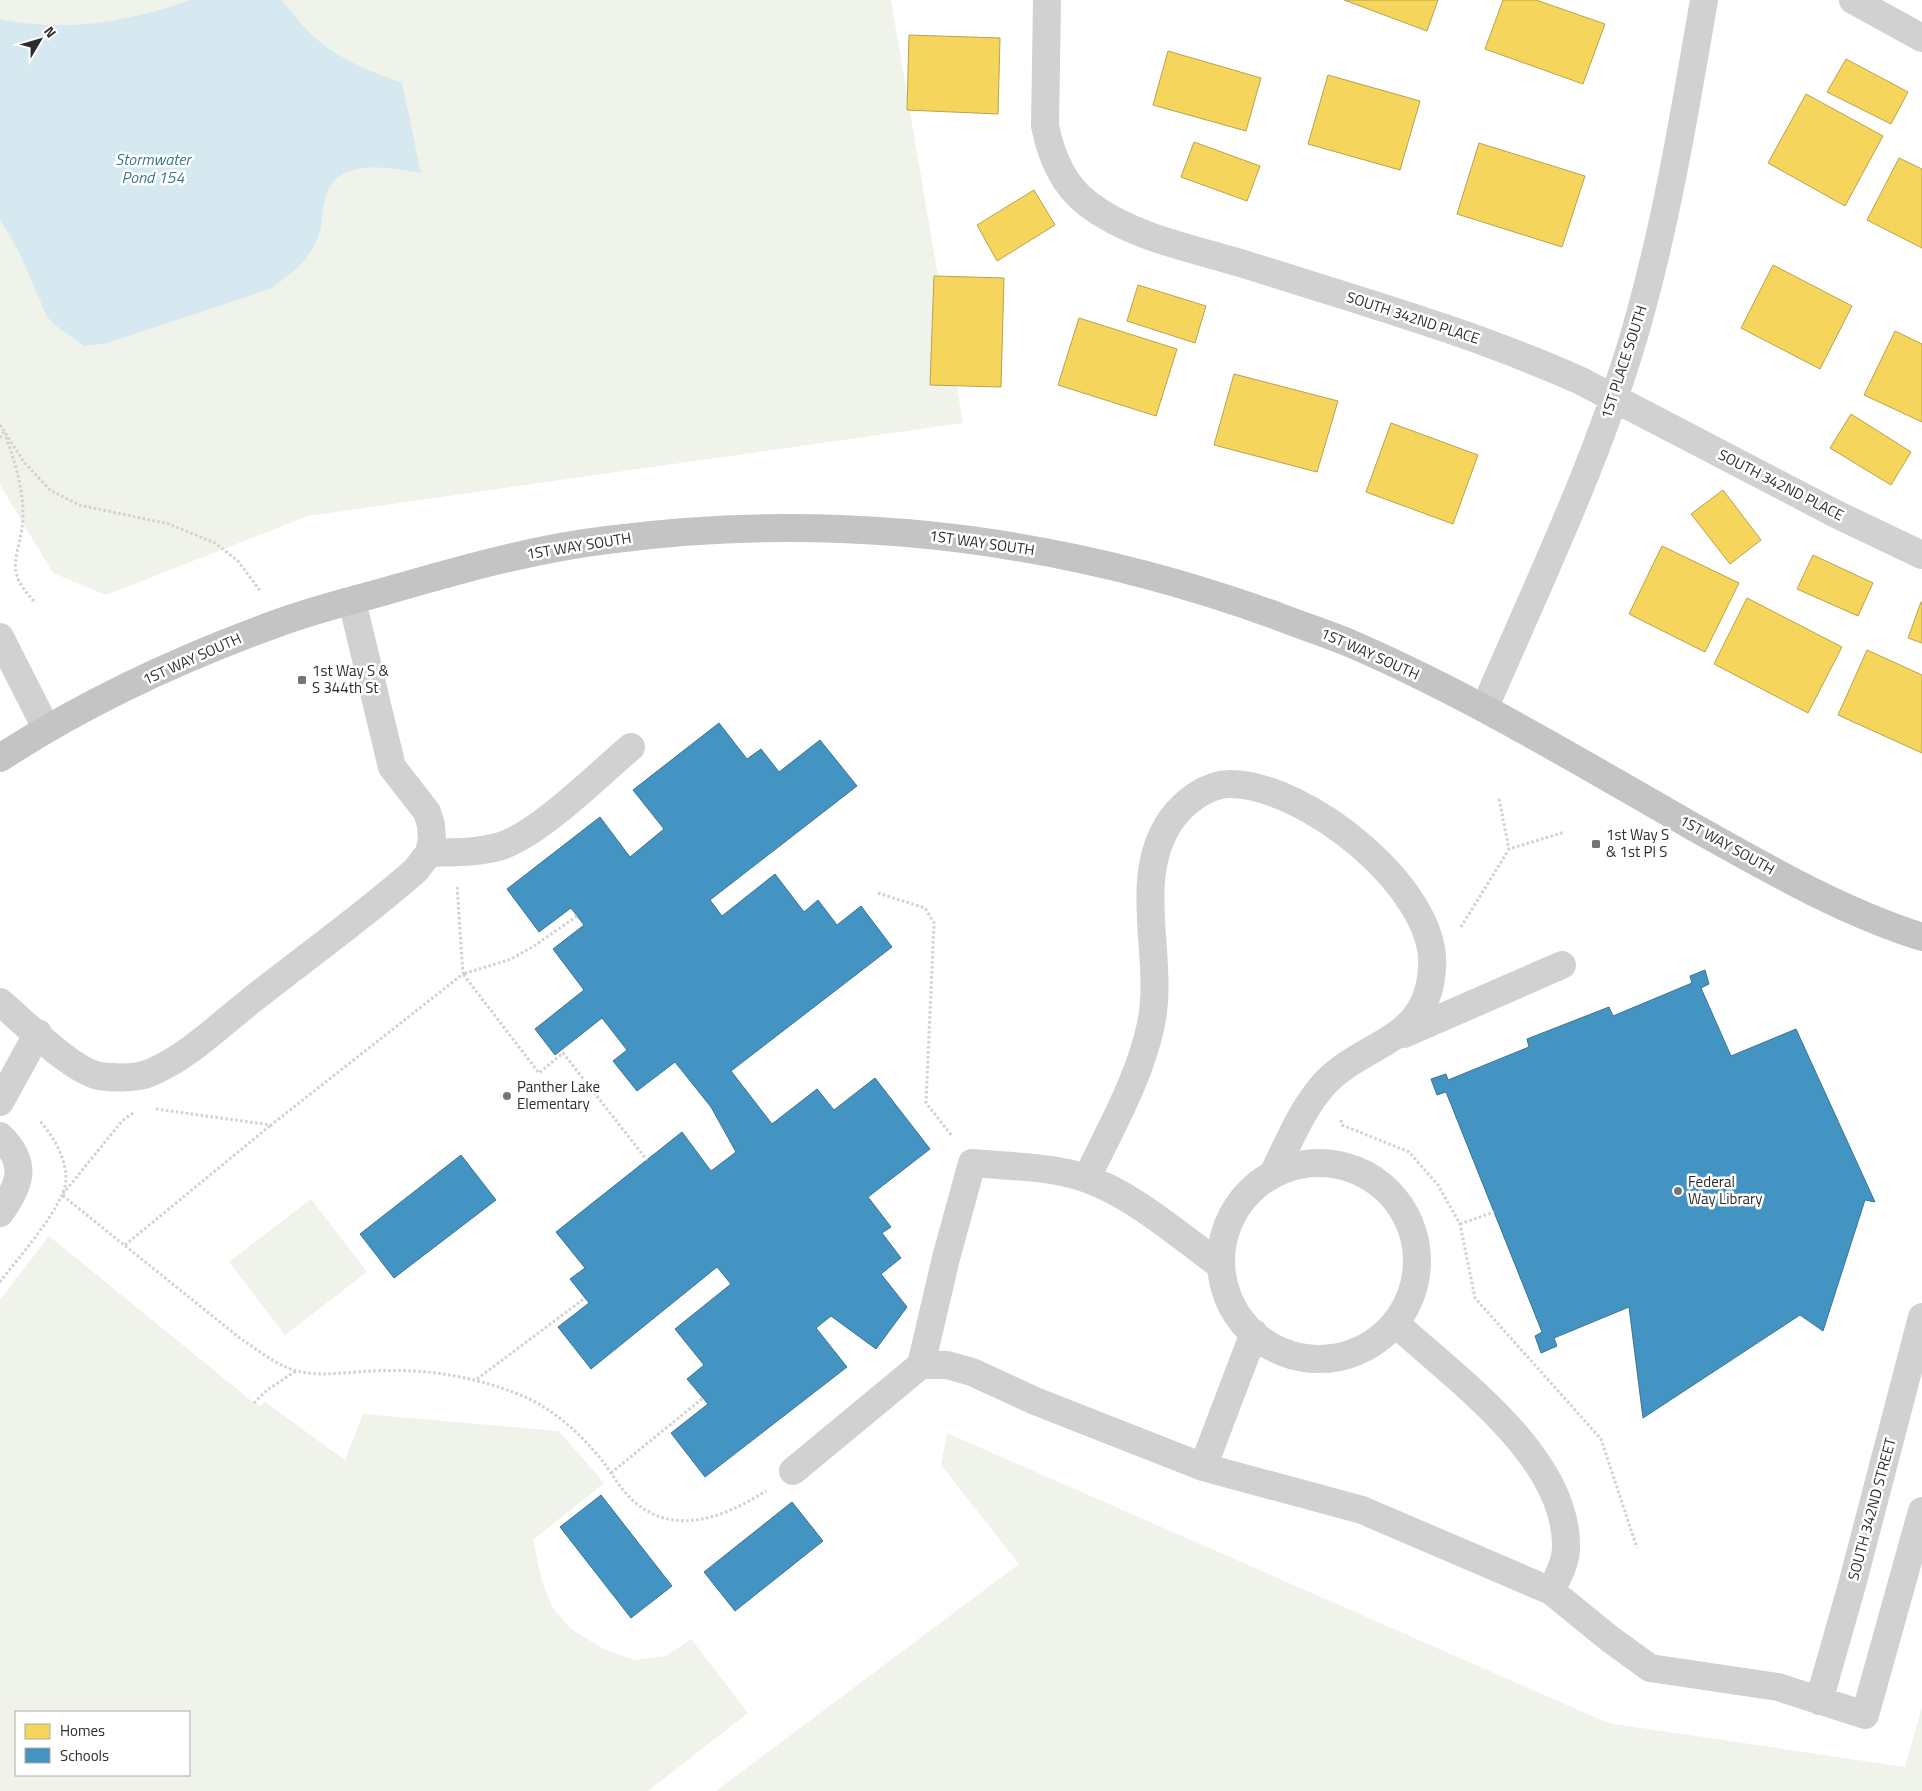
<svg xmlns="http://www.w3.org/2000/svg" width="1922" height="1791" viewBox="0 0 1922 1791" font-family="'Titillium Web',sans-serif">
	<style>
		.green { fill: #f0f3ea; fill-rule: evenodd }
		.water { fill: #d6e9f1 }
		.homes { fill: #f6d55c; stroke: #b9a24e }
		.schools { fill: #4393c3; stroke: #3c7496 }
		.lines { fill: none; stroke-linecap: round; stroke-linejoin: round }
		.path { stroke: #d1d1d1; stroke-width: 3; stroke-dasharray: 2.5 2.5; stroke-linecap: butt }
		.minor { stroke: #d1d1d1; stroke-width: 28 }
		.major { stroke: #c4c4c4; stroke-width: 28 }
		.poi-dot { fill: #767676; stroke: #fff; stroke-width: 2 }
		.labels { text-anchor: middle; stroke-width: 5; stroke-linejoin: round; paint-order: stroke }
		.street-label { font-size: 15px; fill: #2c2c2c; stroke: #fff }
		.poi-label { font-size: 15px; fill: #2c2c2c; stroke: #fff; text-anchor: start }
		.water-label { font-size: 16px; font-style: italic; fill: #3a778f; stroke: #fff }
	</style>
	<rect width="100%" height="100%" fill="#fff"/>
	<path class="green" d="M0 0H891L963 423 308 516 106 595 53 573 0 485Z
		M311 1199 367 1272 285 1335 229 1262Z
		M49 1236 254 1403 260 1406 265 1402 345 1460 363 1414 559 1431 604 1483 533 1540 542 1582 553 1608 571 1629 604 1649 634 1660 666 1656 691 1639 748 1713 648 1791H0V1300ZM16 1712H189V1775H16Z
		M947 1433 1608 1723 1905 1767 1922 1707V1791H716L1019 1564 941 1465Z"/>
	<path class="water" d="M190 0H281C291 11 301 24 312 35 338 59 370 71 402 83L421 173C390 168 336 156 325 199 321 213 323 227 317 240 307 263 290 275 270 289L108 343 84 346 56 326 47 317 20 254 0 219V19C65 33 128 22 190 0Z"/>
	<path class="homes" d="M1344 0H1438L1427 31Z
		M1503 0H1536L1605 24 1583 84 1485 49Z
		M909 35 1000 38 998 114 907 110Z
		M1168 51 1261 78 1246 131 1153 105Z
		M1846 59 1908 92 1891 124 1827 92Z
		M1328 75 1420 101 1400 170 1308 144Z
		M1806 94 1883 136 1845 206 1768 163Z
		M1194 142 1260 166 1247 201 1181 177Z
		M1479 143 1585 176 1562 247 1457 214Z
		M1899 158 1922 169V248L1867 220Z
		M1034 190 1055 225 997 261 977 225Z
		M1773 265 1852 306 1820 369 1741 328Z
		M934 276 1004 278 1001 387 930 385Z
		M1138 285 1206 306 1195 343 1127 321Z
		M1079 318 1177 349 1156 416 1058 385Z
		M1895 331 1922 344V422L1864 395Z
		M1234 374 1338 401 1317 472 1214 445Z
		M1851 414 1911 452 1891 485 1830 448Z
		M1391 423 1478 455 1453 524 1366 492Z
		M1723 490 1761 540 1730 564 1691 514Z
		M1662 546 1739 583 1705 652 1629 614Z
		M1813 555 1873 583 1858 616 1797 589Z
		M1747 598 1842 647 1808 713 1714 664Z
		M1921 602H1922V643L1908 638Z
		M1867 650 1922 675V753L1838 715Z"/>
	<path class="schools" d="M719 723 747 759 761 749 779 772 820 740 857 786 710 900 722 916 775 874 804 912 818 900 837 925 861 906 892 947 731 1071 772 1124 817 1089 834 1110 875 1078 930 1149 868 1197 891 1227 882 1233 901 1258 881 1274 907 1307 876 1349 831 1316 816 1328 847 1367 705 1477 671 1433 708 1404 687 1379 704 1365 675 1329 731 1284 717 1267 591 1369 558 1327 589 1303 570 1279 585 1268 556 1232 682 1132 711 1171 736 1152 711 1107 675 1062 637 1091 613 1061 627 1050 602 1018 555 1055 535 1029 584 990 553 949 584 925 571 908 539 932 507 889 600 817 630 857 664 829 633 790Z
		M1705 970 1709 984 1701 988 1731 1056 1796 1029 1875 1202 1865 1200 1823 1331 1800 1315 1643 1418 1629 1307 1554 1338 1557 1346 1541 1353 1535 1336 1542 1332 1446 1092 1437 1095 1431 1079 1446 1074 1448 1080 1529 1047 1527 1039 1609 1007 1613 1016 1692 983 1690 976Z
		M461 1155 496 1200 394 1278 360 1234Z
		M601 1495 672 1586 631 1618 560 1527Z
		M792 1502 823 1541 735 1611 704 1572Z"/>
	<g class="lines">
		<path class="path" d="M0 425 24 462 50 490 79 505 169 524 215 543 238 561 261 592
			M6 437C15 463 23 487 23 515 22 556 0 568 36 603
			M0 438 4 431
			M1499 799 1509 849
			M878 893 925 908 934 923 926 1103 952 1136
			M577 916 534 946 511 959 463 974 539 1073 563 1053 647 1160
			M1461 927 1509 849 1565 832
			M156 1109 271 1125 463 974 457 885
			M133 1113 122 1121 62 1195 241 1339C258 1350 277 1366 297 1371 320 1377 348 1372 372 1371 425 1368 474 1376 523 1396 555 1410 583 1436 604 1463 614 1477 623 1493 637 1504 678 1537 728 1515 766 1491
			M1341 1120 1342 1125 1409 1152 1438 1185 1460 1224 1475 1298 1601 1439 1637 1548
			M1460 1224 1494 1212
			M125 1245 271 1125
			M0 1282C17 1259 65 1206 66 1180 66 1157 54 1138 40 1121
			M477 1379 585 1298
			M254 1403 267 1390 296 1371
			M611 1473 703 1398"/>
		<path class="minor" d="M1047 0 1045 126C1051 156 1063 185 1088 204 1134 239 1197 249 1250 266 1361 301 1473 333 1579 380L1836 514 1922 555
			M1853 0 1922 38
			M0 637 46 728
			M1485 707C1541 577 1604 448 1641 311 1669 209 1686 104 1704 0
			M429 853C452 852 478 853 501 846 539 834 599 774 631 747
			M0 1002C24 1022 71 1070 99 1076 115 1078 137 1079 152 1072 189 1056 221 1024 253 999 307 956 364 916 416 870L429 853 432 840 431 825 427 812 392 767 352 601
			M1404 1034 1562 965
			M0 1102 38 1033
			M0 1136C28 1163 21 1184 0 1213
			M1221 1261a98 98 0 1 1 196 0a98 98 0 1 1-196 0Z
			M1087 1178C1110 1129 1140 1078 1151 1024 1165 957 1130 880 1171 820 1184 802 1207 784 1230 784 1305 784 1439 889 1432 969 1427 1042 1368 1040 1326 1082 1302 1108 1289 1142 1273 1174
			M1395 1323C1456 1379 1568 1457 1566 1548 1566 1563 1557 1578 1551 1591
			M921 1365 946 1258 972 1163C1003 1166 1036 1166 1067 1173 1123 1185 1176 1233 1221 1266
			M1203 1467 1254 1333
			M793 1471 921 1365H947L972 1372 1035 1401 1203 1467 1362 1510 1551 1591 1610 1639 1650 1668 1778 1687 1865 1715 1922 1511
			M1819 1701 1852 1585 1922 1317"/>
		<path class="major" d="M0 758C86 702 181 658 278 623 313 610 350 601 386 591 459 570 532 549 607 540 836 510 1060 537 1277 616 1302 626 1329 634 1354 645 1471 696 1580 762 1690 825 1765 867 1840 911 1922 937"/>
	</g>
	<g class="poi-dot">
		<rect x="297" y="675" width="10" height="10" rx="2.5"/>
		<rect x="1591" y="839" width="10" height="10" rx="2.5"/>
		<circle cx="507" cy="1096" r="5"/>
		<circle cx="1678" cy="1191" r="5"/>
	</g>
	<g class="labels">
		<g class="street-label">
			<text transform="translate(1413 318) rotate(18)" y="5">SOUTH 342ND PLACE</text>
			<text transform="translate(1624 362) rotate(-72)" y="5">1ST PLACE SOUTH</text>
			<text transform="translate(1781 485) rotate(27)" y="5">SOUTH 342ND PLACE</text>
			<text transform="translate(982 543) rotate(8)" y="5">1ST WAY SOUTH</text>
			<text transform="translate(579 546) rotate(-9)" y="5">1ST WAY SOUTH</text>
			<text transform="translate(1370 654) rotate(24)" y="5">1ST WAY SOUTH</text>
			<text transform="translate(192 659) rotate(-24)" y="5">1ST WAY SOUTH</text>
			<text transform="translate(1727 845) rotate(29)" y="5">1ST WAY SOUTH</text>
			<text transform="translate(1872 1509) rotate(-75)" y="5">SOUTH 342ND STREET</text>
		</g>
		<g class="poi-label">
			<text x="312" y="676">1st Way S &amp;<tspan x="312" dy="17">S 344th St</tspan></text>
			<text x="1606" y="840">1st Way S<tspan x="1606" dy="17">&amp; 1st Pl S</tspan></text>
			<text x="517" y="1092">Panther Lake<tspan x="517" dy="17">Elementary</tspan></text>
			<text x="1688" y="1187">Federal<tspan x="1688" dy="17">Way Library</tspan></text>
		</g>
		<g class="water-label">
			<text x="153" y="165">Stormwater<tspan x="153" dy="18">Pond 154</tspan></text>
		</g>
	</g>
	<rect x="15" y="1711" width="175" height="65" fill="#ffffff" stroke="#ababab"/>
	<rect x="25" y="1724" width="25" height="15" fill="#f6d55c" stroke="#ababab"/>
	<text x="60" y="1736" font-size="15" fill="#2c2c2c">Homes</text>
	<rect x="25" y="1748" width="25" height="15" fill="#4393c3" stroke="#ababab"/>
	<text x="60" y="1761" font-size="15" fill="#2c2c2c">Schools</text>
	<g transform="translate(40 40) rotate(52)" stroke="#ffffff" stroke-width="4" paint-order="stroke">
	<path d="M0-4L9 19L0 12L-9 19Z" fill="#2c2c2c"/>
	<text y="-8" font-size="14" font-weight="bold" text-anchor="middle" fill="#2c2c2c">N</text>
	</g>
</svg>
